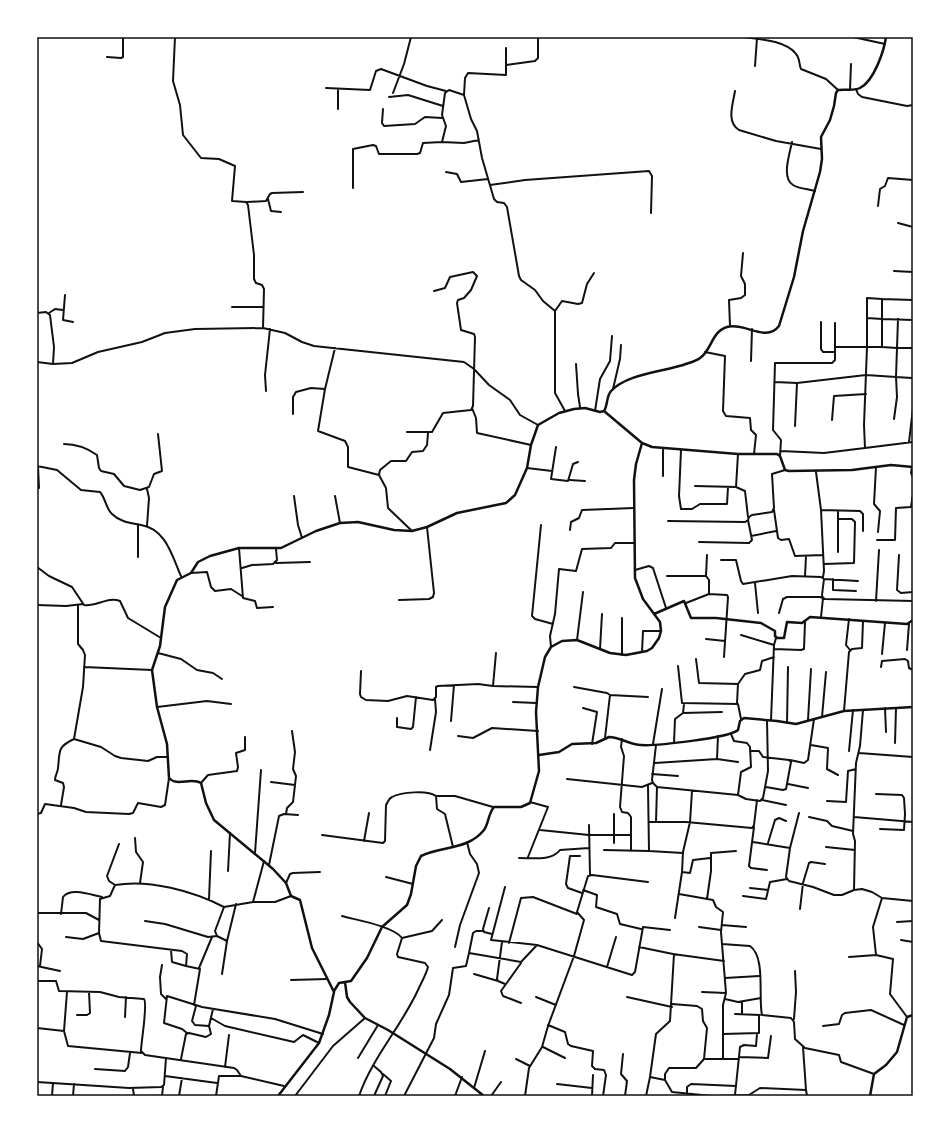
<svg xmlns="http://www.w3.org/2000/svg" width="950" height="1133" viewBox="0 0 950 1133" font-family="Jost,sans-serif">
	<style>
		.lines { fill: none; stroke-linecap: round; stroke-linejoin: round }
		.minor { stroke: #111; stroke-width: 2 }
		.tertiary { stroke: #111; stroke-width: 2.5 }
		.neatline { fill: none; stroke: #111; stroke-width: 1.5 }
	</style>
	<rect width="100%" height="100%" fill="#fff"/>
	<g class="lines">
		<path class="minor" d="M175 37 173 81 180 105 183 135 201 158 219 159 235 166 232 201 246 202 248 205 254 255V279L256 283 262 285 264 289 263 328
			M742 37C758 39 786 40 796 54 800 58 799 65 801 69L826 79 838 90
			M853 37 885 44
			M107 57 121 58 123 57V37
			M506 65 535 61 538 58V37
			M755 66 757 38
			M326 88 370 90 376 71 381 69 427 86 446 91
			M338 89V109
			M856 89 858 94 862 97 907 106 913 105
			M850 90 851 64
			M735 91C733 104 726 122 739 130L776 141 821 149
			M393 93 404 64 411 37
			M464 95 465 78 468 73 506 75V48
			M389 97 408 95 443 106
			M383 109 382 123 384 126 415 124 425 117 442 118
			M442 142 464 143 479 140
			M792 142C790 153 781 178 793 185 799 189 809 189 815 191
			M446 172 457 174 461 182 488 179
			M490 185 525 180 649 171 652 176 651 213
			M353 188V149L373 145 376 146 379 154H417L420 153 423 143 442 142 446 126 442 115 445 93 449 90 464 95 471 119 477 131 482 158 494 199 497 202 504 203 507 207 519 276 521 280 535 290 543 301 555 311V393L565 411
			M268 199 271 211 281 212
			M247 202 266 201 270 194 272 193 303 192
			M878 206 880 189 885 186 888 178 913 180
			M898 223 913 227
			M894 271 913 272
			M65 295 63 320 73 322
			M232 307H263
			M555 311 562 301 578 304 582 303 587 284 594 273
			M37 313 46 312 50 315 54 347 53 364
			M49 313 55 309 63 310
			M867 318V298L882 299
			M898 319 897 348H913
			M821 322V349L823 352H835
			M913 324V403
			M730 326 729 300 741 298 745 295V284L741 276 743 253
			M835 347H867V318L882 319V299L913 300
			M335 348 325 389 318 431 345 441 348 447V467L379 475
			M705 352 725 356 723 411 726 416 750 418 751 430 756 435 754 454
			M751 361 752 329
			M37 362 53 364 72 363 98 352 142 342 165 333 195 329 263 328 285 333 302 342 314 346 464 362 474 369 489 385 510 400 520 415 538 425
			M576 364 578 394 580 407
			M775 382 797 383 795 426
			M797 383 866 375 896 377 897 348 882 347
			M613 389 620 359 621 345
			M266 391 265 375 270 329
			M472 408 476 418 477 433 531 445
			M595 411 600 379 610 361 612 336
			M293 414V397L296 392 311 388 325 389
			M894 419 897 397 896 377 912 378
			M832 420 834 396 866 394
			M407 432H432L443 413 471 410 473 406 475 337 474 334 461 330 457 303 458 300 464 298 471 290 477 276 473 272 450 277 445 288 434 291
			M909 442 913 408
			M64 444C77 444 87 448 97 455L99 468 101 471 114 474 124 486 140 490 149 487 154 474 162 471 158 434
			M556 447 551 479 568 481 573 464 578 462
			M865 448 913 442
			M681 450 679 496 681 509H692L700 504H727L728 487
			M781 451 824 453 865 448 864 425 867 347H882V319L913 320
			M780 456 781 440 773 430 775 363H832L835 360V323
			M37 466 57 470 81 490 100 492C106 499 106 509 112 514 120 522 130 523 141 525 166 529 172 556 181 576
			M38 466 39 488
			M876 467 874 504 880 511 878 532
			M912 467 911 473 913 477
			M527 468 552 471
			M816 472 821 510 860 511 863 514V531
			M663 476V448
			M570 480 585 481
			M695 486 736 487 738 454
			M736 487 745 491 748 517
			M294 496 298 525 302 538
			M335 496 340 523
			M774 510 778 538 781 540 789 539 795 556 823 555
			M821 510 824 571 823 577
			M838 511V552
			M668 521 745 522 748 520 749 517 752 515 772 512 774 508 772 474 785 470
			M138 524V557
			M541 525 532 616 535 619 553 624
			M147 526 149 498 147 489
			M570 530 571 522 579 518 582 510 634 508
			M412 531 388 508 386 488 379 475 380 470 391 461H406L412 452 423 451 427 445 428 433
			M751 536 776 531
			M877 540H895L896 508 911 507 913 494
			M699 542 749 543 752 540 748 520
			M239 548 243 598 255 601 257 608 273 607
			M899 555 897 590 901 593 913 592
			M721 560H736L741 581 743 584 792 576 821 577 824 579 822 595 823 598 825 599 913 601
			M276 563 310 562
			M824 564 854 563 855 522 852 519H838
			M37 567 49 576 72 587 84 605C96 607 108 596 120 601L128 618 161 638
			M242 568 252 565 273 564 277 560 276 549
			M635 570 649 566 653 568 666 608
			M191 573 207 572 211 587 215 591 231 589 242 596
			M667 576H706L709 580V594L727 595 728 597 724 657
			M706 576 707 555
			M805 576 806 556
			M824 579 858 581
			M833 579V590L856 591
			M755 583 758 613
			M399 600 429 599 433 597 434 593 427 527
			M876 601 879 550
			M686 603 709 594
			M37 605 66 606 83 604
			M78 605V644L83 650 85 655 83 687 74 739 101 747 115 756 121 758 148 761 157 757H168
			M779 613 783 599 787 597H820L823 598 821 617
			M622 618V655
			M849 619 846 645 850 650
			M741 635 774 645
			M706 639 725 641
			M577 640 583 592
			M551 647 550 636 555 614 559 569 576 571 582 549 611 548 615 543H635
			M600 649 602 614
			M774 649 801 650 804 649 805 622
			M907 650 909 624
			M642 652 643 631H661
			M158 653 181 659 197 670 213 673 222 679
			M496 653 493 686 538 687
			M882 654 885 623
			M696 659 699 683 738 684 737 703
			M678 666 682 703 738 704 741 719
			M84 667 152 670
			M881 667 882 661 905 659 908 661 909 668 913 670
			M361 671 360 694 361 697 366 700 388 701 407 696 433 700 436 697V687L438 686 478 684 493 686
			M738 684 745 674 760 670 762 661 774 657
			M574 687 607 693 610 695 605 738
			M610 695 648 697
			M513 702 536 703
			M157 707 207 701 231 704
			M583 708 597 712 592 744
			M885 708 886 732
			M844 711 849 652 852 649 862 648 863 621
			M683 713 722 712
			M822 717 826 672
			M397 718V727L411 729 413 727 416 697
			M771 720 774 645 776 638
			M808 720 811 669
			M451 721 454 685
			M787 723 788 667
			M731 734 734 741 747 743 750 747 751 767 741 772 738 795
			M458 736 473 738 492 728 538 731
			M622 739 621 747 624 756 620 807 622 812 628 813 631 817V851
			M674 743 675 719 683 713 684 704
			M895 743 896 708
			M653 744 662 689
			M656 745 652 780 653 783 657 787 738 795 746 799 760 801 763 798 768 771 767 720
			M811 745 828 748 827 769 838 775
			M430 750 436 712 435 699
			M750 751H759L763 757 789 760 791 762 786 789 783 790 766 787
			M849 751 853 710
			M859 753 913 757
			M717 759 738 762
			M790 760 804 763 808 760 814 719
			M655 763 717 759 718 736
			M652 774 678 776
			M567 779 642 787 652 783
			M271 782 295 785
			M201 783 208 775 237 771 238 767 236 753 245 750V737
			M788 784 808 788
			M876 794 902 795 904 798 905 814 904 830 880 829
			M436 796H455L493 807
			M762 800 786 805
			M827 801 846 802 848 771 856 769
			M61 805 64 787 63 783 55 780C55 775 58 772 58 768 60 751 57 747 74 739
			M37 814 41 813 45 804 74 808 86 812 129 814 133 813 138 803 161 807 165 805 169 778
			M286 814 287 808 293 802 295 785 296 776 293 769 295 752 292 731
			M614 814V843
			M809 817 827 821 832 826 853 831
			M854 817 913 822
			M649 822H686L752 828 754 825 757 800
			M656 822 657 787
			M589 825 590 875
			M754 827 749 866 751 868 767 870
			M540 830 589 835H631
			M322 835 383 843 385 841 386 805C388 802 388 799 392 797 401 792 428 790 436 796L437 809 445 814 453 847
			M135 838 136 852 143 862 140 883
			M364 841 369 813
			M753 842 790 848 786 877 789 881 813 887 834 895H842L854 890 862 889 872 892 882 898
			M768 843 775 820 779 818 786 821
			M826 847 855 850
			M790 848 799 813
			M604 850 649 851 648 786
			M649 851 683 853
			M255 853 261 770
			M580 856H570L566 884 568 888 582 893
			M528 857 548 807 530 802
			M519 858C533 858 552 861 560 850L589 848
			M269 865 279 816 284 814 298 815
			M228 871 230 833
			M682 872 690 873 693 860 710 858
			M386 877 413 884
			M286 883 290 874 293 873 320 872
			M115 885 109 881 107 876 119 844
			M505 887 491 940 537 945
			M750 888 768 890
			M583 890 597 895 596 907 617 914 620 924 641 929
			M854 890 855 841 853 834 856 763 860 746 863 710
			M679 894 713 900 716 907 723 912 721 932 726 993 723 1005V1059
			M743 896 766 899 770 882 787 879
			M209 899 211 851
			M707 899 711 871V853L736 851
			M253 902 264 861
			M489 908 483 929 484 932 492 934
			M800 909 803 883 809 863 811 862 825 864
			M37 913H86L99 920
			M61 914 63 897C71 887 91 895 102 897
			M342 916C356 920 393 926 402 938L397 954 398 957 425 963 428 967C426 975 421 983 418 990 401 1027 372 1058 359 1096
			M675 918 682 872 683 852 690 822 692 791
			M145 921 165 924 208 937 217 936
			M897 922 913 921
			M722 925 746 927
			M699 927 721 930
			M66 937 83 939 99 933
			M402 938 432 931 442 920
			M901 940 913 942
			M227 941 236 904
			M37 942 42 949 40 966
			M502 942 497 979 498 981 505 984
			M509 943 521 898 533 897 577 914
			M722 944 750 946C766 957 758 998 762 1015L791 1018 794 1022 795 1039 805 1048 839 1055 841 1062 874 1074
			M455 947 460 925 479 873 477 864 470 854 467 842
			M639 947 673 954 724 961
			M171 950 172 962 186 966
			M469 953 473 933 476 931H483
			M849 957 876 955
			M162 965 160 977 161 994 166 999
			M37 966 60 971
			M607 967 616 937
			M199 968 212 937
			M222 974 227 941 217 936 215 931 224 907 253 902H275L291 896
			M474 974 498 981
			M725 978 759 976
			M291 980 327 979
			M37 981H56L59 991 100 992 119 997 144 999C148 1004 141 1042 141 1051L145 1055 234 1068 237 1070 241 1076 284 1086
			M702 992 726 993
			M536 997 556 1005
			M627 997 672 1007
			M725 999 738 1002 761 998
			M742 1002V1014
			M521 1003 503 996 501 991 521 963
			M672 1004 697 1006 702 1009 703 1021 707 1028 704 1059
			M194 1005 200 969 186 966 187 954 182 951 101 941 99 933 100 899 110 896 115 885C149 879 193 891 224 907
			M196 1006 192 1021 195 1025 209 1026 213 1009
			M735 1014 760 1015
			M77 1015H87L90 1013 89 992
			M125 1017 126 997
			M907 1017 890 994 893 959 876 955 873 927 882 898 913 901
			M211 1018 225 1026 294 1042 303 1035 319 1043
			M794 1019 796 992 795 971
			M548 1025 565 1032 568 1044 571 1046 593 1051 592 1066 595 1069 604 1070 606 1075 603 1096
			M823 1026 839 1024 842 1015 845 1013 871 1010 904 1025
			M37 1028 64 1031 68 1046 142 1053
			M64 1031 67 992
			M187 1033 182 1029 164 1023 167 996 202 1007 275 1019 323 1034
			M723 1034 759 1033V1015
			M543 1047 565 1058
			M803 1047 806 1090
			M623 1054 621 1074 627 1081 625 1096
			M739 1057 768 1058 771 1036
			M358 1058 378 1025
			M181 1059 186 1034 189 1033 206 1037 211 1034 209 1026
			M516 1059 530 1066
			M374 1066 381 1072 383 1076 374 1096
			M225 1067 229 1035
			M95 1069 125 1071 128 1067 130 1053
			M383 1074 391 1081 385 1096
			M165 1076 217 1083
			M650 1077 656 1034 670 1021 674 954
			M665 1080V1074L669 1068H696L704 1059H739
			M37 1082 129 1088 161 1087 164 1085 166 1058
			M557 1084 592 1088
			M474 1088 485 1051
			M133 1089 134 1096
			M687 1094V1087L691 1084 736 1086
			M735 1095 740 1047 744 1045 756 1046 757 1034
			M52 1096 53 1083
			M73 1096 74 1084
			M162 1096 163 1087
			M179 1096 182 1078
			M216 1096 219 1076H241
			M295 1096 333 1046 365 1018
			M404 1096 434 1038 436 1024 449 995 453 968 466 966 469 953 521 962 537 945 632 975 635 972 643 927 670 930
			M455 1096 462 1077
			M491 1096 501 1082
			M525 1096 529 1068 542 1047 548 1026 574 956 584 920 577 912 588 876 592 875 648 882
			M592 1096 593 1075
			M646 1096 650 1077 665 1080 672 1092 712 1096
			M716 1096 749 1095 760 1088 806 1090 807 1096"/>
		<path class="tertiary" d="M604 411 642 443 652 447 738 454H777L780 456 785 470 789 471 852 470 891 465 913 467
			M654 614 684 601 691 618H716L761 623 775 631V636L777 638H784L787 622 802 623 810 617 907 624 913 620
			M539 755 559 752 572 744 596 743 609 737C620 737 630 745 641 745 656 746 729 738 738 730L740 721 744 718 777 721 796 724 844 711 913 707
			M345 982 347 997 350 1002 365 1018 388 1030 450 1069 484 1096
			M334 991 339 983 351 981 367 958 382 927 407 905 411 894 416 866 421 856C442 846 468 850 484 830 489 823 488 814 494 807H521L530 803 539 771 536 712 538 687 545 657 551 647 562 641 577 640 610 653 626 655 647 651 652 648 659 638 661 631 660 622 643 599 635 578 634 480 636 464 642 443
			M278 1096 319 1043 329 1015 334 992 312 948 300 900 291 896 286 883 273 869 214 820 206 803 201 783C191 777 177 787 169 778L167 744 157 707 152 670 160 646 165 607 177 580 191 573 198 562 210 556 239 548H281L316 531 340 523 358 522 394 530 412 531 427 527 457 513 506 503 515 495 527 468 531 445 538 425 559 413 574 409 585 408 600 412 604 411C608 405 606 397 611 391 627 374 661 372 683 365 688 363 695 362 700 358 712 350 711 332 727 327 745 322 766 343 779 326L794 277 803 231 820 172 822 159 821 137 830 120 834 106 836 93 838 90C845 89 854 91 860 88 874 81 884 51 886 37
			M870 1096 874 1074 886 1065 897 1052 907 1017 913 1015"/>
	</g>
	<rect width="950" height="1133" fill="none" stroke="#ffffff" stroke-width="76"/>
	<rect x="38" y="38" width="874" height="1057" class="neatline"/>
</svg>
